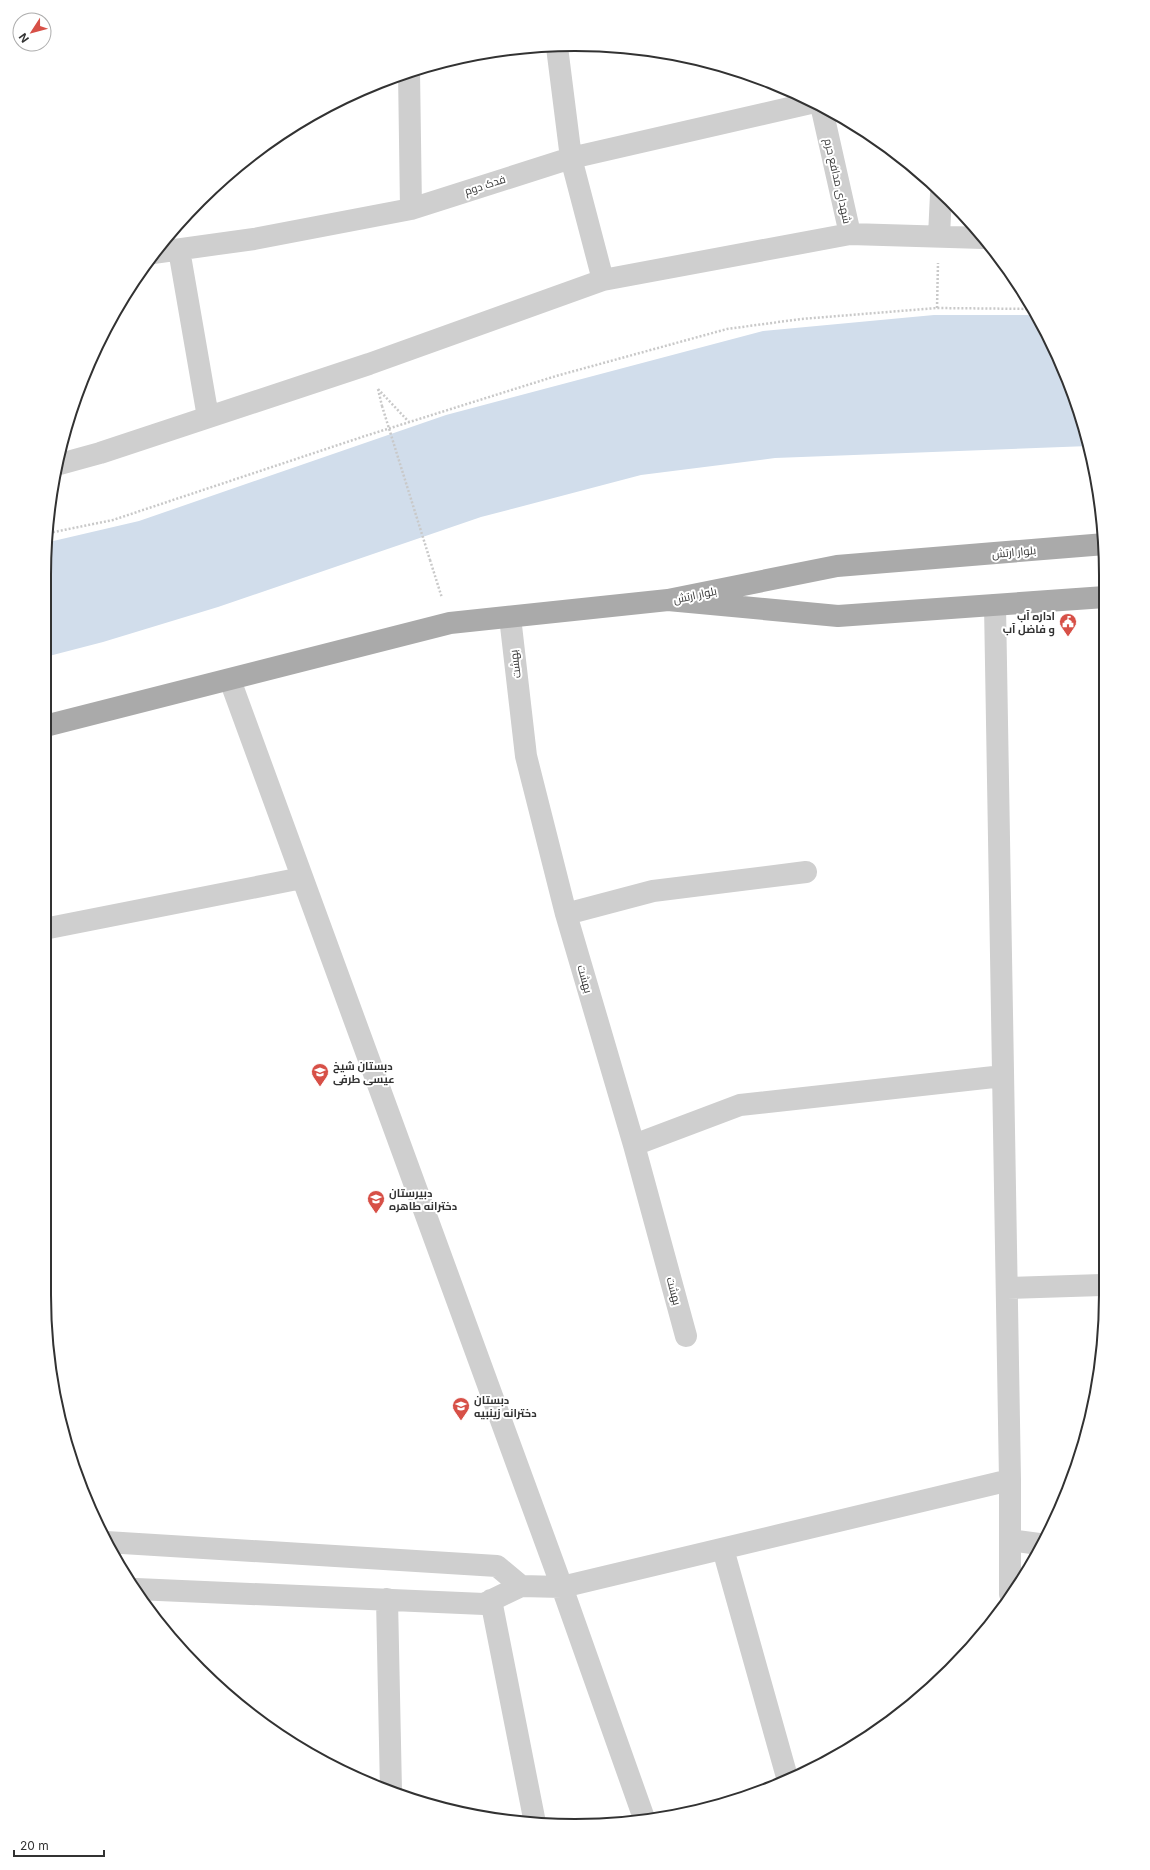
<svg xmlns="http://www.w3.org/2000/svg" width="1150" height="1870" viewBox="0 0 1150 1870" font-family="Inter,Cairo,sans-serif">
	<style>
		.water { fill: #d1ddeb }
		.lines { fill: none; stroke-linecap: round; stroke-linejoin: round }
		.path { stroke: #c9c9c9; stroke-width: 2.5; stroke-dasharray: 2 2; stroke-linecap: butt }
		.minor { stroke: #cfcfcf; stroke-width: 22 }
		.major { stroke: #aaa; stroke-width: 22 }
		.path-bridge { stroke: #c9c9c9; stroke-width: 2.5; stroke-dasharray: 2 2; stroke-linecap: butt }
		.labels { text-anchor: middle; stroke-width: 4; stroke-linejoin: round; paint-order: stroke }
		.street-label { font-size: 11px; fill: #323232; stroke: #fff }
		.poi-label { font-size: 11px; font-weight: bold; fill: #323232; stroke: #fff; text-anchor: start }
		.rim { fill: none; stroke: #323232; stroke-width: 2 }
	</style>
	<rect width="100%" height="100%" fill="#fff"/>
	<path class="water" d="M934 315H1037L1088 437 1089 446 775 458 641 475 481 517 218 607 103 642 49 656V542L139 521 446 415 763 331Z"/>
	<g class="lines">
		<path class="path" d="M937 308 938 263
			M378 389 409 422
			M378 389 382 406
			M49 533 113 520 365 436 556 376 727 329 801 319 937 308 1035 309
			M430 560 442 598"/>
		<path class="minor" d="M557 47 571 158 603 280
			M409 71 411 209
			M821 105 850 234
			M939 236 941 194
			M179 250 208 417
			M153 253 254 239 411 209 571 158 815 102
			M60 464 100 453 369 364 603 280 850 234 983 238
			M510 617 526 756 566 914 634 1145 686 1336
			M230 680 562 1587 645 1821
			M566 914 653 891 806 872
			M49 928 302 878
			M634 1145 740 1105 1003 1076
			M1007 1288 1102 1285
			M1010 1480V1594
			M1010 1540 1039 1544
			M106 1542 497 1566 521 1586
			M723 1549 787 1777
			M136 1589 484 1604 521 1586 562 1587 1010 1480 995 605
			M387 1599 391 1791
			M491 1600 535 1823"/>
		<path class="major" d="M1105 597 838 616 668 600 837 566 1105 544
			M49 725 450 623 668 600"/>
		<path class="path-bridge" d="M382 406 430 560"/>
	</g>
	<defs>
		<symbol id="civic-pin" viewBox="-11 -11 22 30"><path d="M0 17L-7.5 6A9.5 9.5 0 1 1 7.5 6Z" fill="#d75047" stroke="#fff"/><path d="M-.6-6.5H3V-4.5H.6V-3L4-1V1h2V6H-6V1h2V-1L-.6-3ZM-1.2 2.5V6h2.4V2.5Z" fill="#fff"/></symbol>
		<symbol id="school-pin" viewBox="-11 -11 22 30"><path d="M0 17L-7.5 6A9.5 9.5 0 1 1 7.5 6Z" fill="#d75047" stroke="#fff"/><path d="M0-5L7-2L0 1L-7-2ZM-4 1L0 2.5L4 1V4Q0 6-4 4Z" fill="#fff"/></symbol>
	</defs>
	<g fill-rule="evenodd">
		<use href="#civic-pin" x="1058" y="612" width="20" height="27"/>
		<use href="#school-pin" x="310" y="1062" width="20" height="27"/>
		<use href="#school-pin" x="366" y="1189" width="20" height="27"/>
		<use href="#school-pin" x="451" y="1396" width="20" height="27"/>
	</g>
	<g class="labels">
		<g class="street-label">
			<text transform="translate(838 181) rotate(77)" y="4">شهدای مدافع حرم</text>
			<text transform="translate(485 185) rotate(-18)" y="4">فدک دوم</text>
			<text transform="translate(1014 552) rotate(-5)" y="4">بلوار ارتش</text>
			<text transform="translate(695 595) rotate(-12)" y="4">بلوار ارتش</text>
			<text transform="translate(515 664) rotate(-97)" y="4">بهشت</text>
			<text transform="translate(585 979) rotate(74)" y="4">بهشت</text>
			<text transform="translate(674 1291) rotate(75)" y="4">بهشت</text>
		</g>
		<g class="poi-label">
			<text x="1055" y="620" text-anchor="end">اداره آب<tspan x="1055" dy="13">و فاضل آب</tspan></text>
			<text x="333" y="1070">دبستان شیخ<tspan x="333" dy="13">عیسی طرفی</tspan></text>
			<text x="389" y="1197">دبیرستان<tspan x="389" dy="13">دخترانه طاهره</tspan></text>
			<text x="474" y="1404">دبستان<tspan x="474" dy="13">دخترانه زینبیه</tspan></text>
		</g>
	</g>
	<path d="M0 0H1150V1870H0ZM575 51H575A524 524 0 0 1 1099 575V1295A524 524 0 0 1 575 1819H575A524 524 0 0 1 51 1295V575A524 524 0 0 1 575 51Z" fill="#fff" fill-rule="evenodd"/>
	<path class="rim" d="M575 51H575A524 524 0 0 1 1099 575V1295A524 524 0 0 1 575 1819H575A524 524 0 0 1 51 1295V575A524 524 0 0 1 575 51Z"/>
	<g transform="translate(32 32) rotate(234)"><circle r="19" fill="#ffffff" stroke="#adadad"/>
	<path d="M0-3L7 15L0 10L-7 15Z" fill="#d75047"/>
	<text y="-6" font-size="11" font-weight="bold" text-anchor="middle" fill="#323232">N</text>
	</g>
	<path d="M14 1850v6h90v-6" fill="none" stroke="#323232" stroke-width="2"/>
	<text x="20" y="1850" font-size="12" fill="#323232" stroke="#ffffff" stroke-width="3" paint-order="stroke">20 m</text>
</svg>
